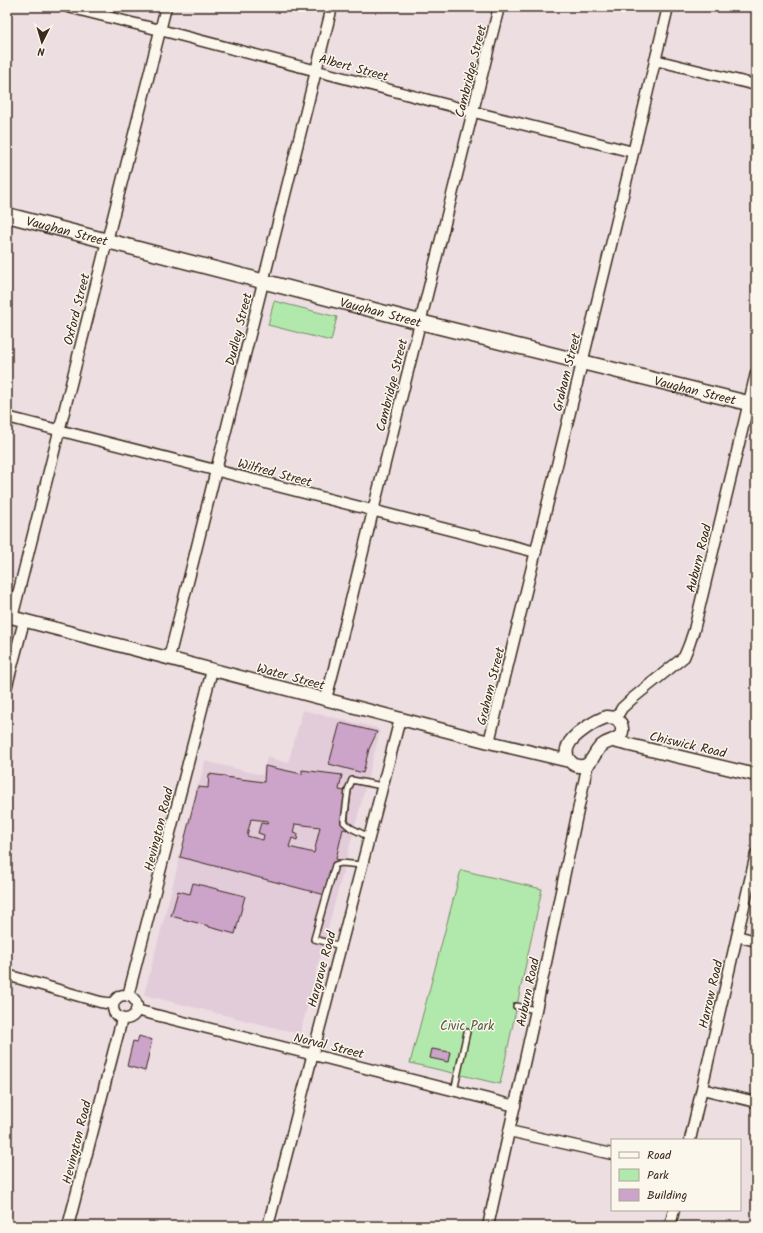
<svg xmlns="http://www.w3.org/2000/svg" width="763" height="1233" viewBox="0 0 763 1233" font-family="Kalam,sans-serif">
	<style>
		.built { fill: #e3ccda }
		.green { fill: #b1e9ac; stroke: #768a65 }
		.building { fill: #cca3c9; stroke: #3b2a1e; fill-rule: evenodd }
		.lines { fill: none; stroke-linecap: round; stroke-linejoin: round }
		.service-casing { stroke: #3b2a1e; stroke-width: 8 }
		.minor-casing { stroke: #3b2a1e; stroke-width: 13 }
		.tertiary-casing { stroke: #3b2a1e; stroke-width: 15 }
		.secondary-casing { stroke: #3b2a1e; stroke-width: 17 }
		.service { stroke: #fbf7ec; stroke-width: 5 }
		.minor { stroke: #fbf7ec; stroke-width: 10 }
		.tertiary { stroke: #fbf7ec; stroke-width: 12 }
		.secondary { stroke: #fbf7ec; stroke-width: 14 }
		.labels { text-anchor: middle; stroke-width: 3; stroke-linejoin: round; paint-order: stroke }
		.street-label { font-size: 13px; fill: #3b2a1e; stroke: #fbf7ec }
		.park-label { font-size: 13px; fill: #585a42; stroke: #fbf7ec }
	</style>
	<rect width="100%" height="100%" fill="#eddee2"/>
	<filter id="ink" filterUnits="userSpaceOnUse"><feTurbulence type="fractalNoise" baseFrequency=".025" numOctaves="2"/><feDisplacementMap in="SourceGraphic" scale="8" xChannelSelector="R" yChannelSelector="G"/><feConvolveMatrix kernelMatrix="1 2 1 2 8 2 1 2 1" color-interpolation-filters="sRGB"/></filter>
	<g filter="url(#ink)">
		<path class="built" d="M303 710 377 728 380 732 300 1034 144 995 205 761 262 775 267 757 288 763Z"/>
		<path class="green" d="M274 301 337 317 331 341 268 325Z
			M461 870 542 889 500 1084 410 1063Z"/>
		<path class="building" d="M340 723 377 732 369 749 363 773 329 764Z
			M265 766 302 774V770L342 775 339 790 351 792 347 830 343 829 336 859 339 860 329 896 180 857 198 787 208 788 209 774 225 776V777L264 782ZM251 819 268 821 267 824 261 823 258 833 264 835 263 840 247 836ZM295 824 320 827 314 853 289 847 292 838 297 840 298 834 293 833Z
			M193 883 245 896 235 934 209 927V926L171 916 178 891 190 894Z
			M139 1036 152 1040 145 1071 127 1066 133 1041 137 1042Z
			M432 1049 450 1052 448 1062 430 1058Z"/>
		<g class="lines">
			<defs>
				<path id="service" d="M369 837 351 828 344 822 348 790 352 780 382 786
					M341 946 314 939 335 865 341 863 362 865
					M516 1006 536 1010
					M454 1091 467 1032"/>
				<path id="minor" d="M68 7 160 30 486 115 633 152
					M655 60 756 85
					M7 417 536 552
					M12 618 166 7
					M169 658 332 7
					M7 685 24 621
					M326 699 338 653 373 511 499 7
					M616 718 622 708 633 698 684 657 689 645 694 630 756 373
					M489 742 611 245 668 7
					M737 936 756 941
					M7 975 100 1002 113 1004
					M113 1007a12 12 0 1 1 24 0a12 12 0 1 1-24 0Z
					M128 996 212 670
					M136 1010 515 1106
					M702 1089 756 1102
					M509 1131 612 1154
					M690 1140 756 854
					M68 1226 122 1019
					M268 1226 400 719
					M488 1226 536 1010 588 763
					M670 1226 674 1210"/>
				<path id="tertiary" d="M7 616 489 742 569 761
					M607 717 616 718 621 724C626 739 613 739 604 744 595 749 594 761 586 765 573 770 563 757 568 746 572 735 596 720 607 717Z
					M613 741 756 775"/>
				<g id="secondary">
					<path id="s1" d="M7 215 420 322 756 405"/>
				</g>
			</defs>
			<use href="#service" class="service-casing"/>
			<use href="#minor" class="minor-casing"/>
			<use href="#tertiary" class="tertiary-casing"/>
			<use href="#secondary" class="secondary-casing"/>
			<use href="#service" class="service"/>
			<use href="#minor" class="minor"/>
			<use href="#tertiary" class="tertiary"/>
			<use href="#secondary" class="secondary"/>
		</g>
	</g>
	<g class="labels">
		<g class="street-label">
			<text transform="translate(354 67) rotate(15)" y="5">Albert Street</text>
			<text transform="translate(470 71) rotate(-76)" y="5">Cambridge Street</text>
			<text dy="5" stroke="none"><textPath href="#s1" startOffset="62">Vaughan Street</textPath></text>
			<text transform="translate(76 309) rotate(-76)" y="5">Oxford Street</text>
			<text dy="5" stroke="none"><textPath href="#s1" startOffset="386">Vaughan Street</textPath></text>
			<text transform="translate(238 329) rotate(-76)" y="5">Dudley Street</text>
			<text transform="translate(566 372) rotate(-76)" y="5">Graham Street</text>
			<text transform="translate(391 385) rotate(-76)" y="5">Cambridge Street</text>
			<text dy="5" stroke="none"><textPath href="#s1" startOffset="710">Vaughan Street</textPath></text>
			<text transform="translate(275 472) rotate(15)" y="5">Wilfred Street</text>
			<text transform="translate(698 558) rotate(-76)" y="5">Auburn Road</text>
			<text transform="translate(291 676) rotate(15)" y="5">Water Street</text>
			<text transform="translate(490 686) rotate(-76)" y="5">Graham Street</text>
			<text transform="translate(688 744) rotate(13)" y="5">Chiswick Road</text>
			<text transform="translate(158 829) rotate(-76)" y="5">Hevington Road</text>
			<text transform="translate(321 969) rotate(-75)" y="5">Hargrave Road</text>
			<text transform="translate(527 992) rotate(-78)" y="5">Auburn Road</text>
			<text transform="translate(710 994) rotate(-77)" y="5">Harrow Road</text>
			<text transform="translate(329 1045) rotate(14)" y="5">Norval Street</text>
			<text transform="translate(76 1142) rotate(-76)" y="5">Hevington Road</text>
		</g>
		<g class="park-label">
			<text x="467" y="1030">Civic Park</text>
		</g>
	</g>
	<rect width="763" height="1233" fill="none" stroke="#fbf7ec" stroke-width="24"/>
	<rect x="12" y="12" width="739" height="1209" fill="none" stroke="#3b2a1e" stroke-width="1.5" filter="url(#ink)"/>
	<rect x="611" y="1139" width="130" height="72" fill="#fbf7ec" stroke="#aea59a"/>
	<rect x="619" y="1152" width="20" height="6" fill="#fbf7ec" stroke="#aea59a"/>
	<text x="647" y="1159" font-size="12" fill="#3b2a1e">Road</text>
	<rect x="619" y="1169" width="20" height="12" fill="#b1e9ac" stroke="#aea59a"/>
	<text x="647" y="1179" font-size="12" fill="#3b2a1e">Park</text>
	<rect x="619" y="1189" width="20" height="12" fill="#cca3c9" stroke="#aea59a"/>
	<text x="647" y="1199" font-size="12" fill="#3b2a1e">Building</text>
	<g transform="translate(42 42) rotate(185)" stroke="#fbf7ec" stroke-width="3" paint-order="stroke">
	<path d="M0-3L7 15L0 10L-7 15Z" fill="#3b2a1e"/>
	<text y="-6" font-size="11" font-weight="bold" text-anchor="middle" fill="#3b2a1e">N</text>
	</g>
</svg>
